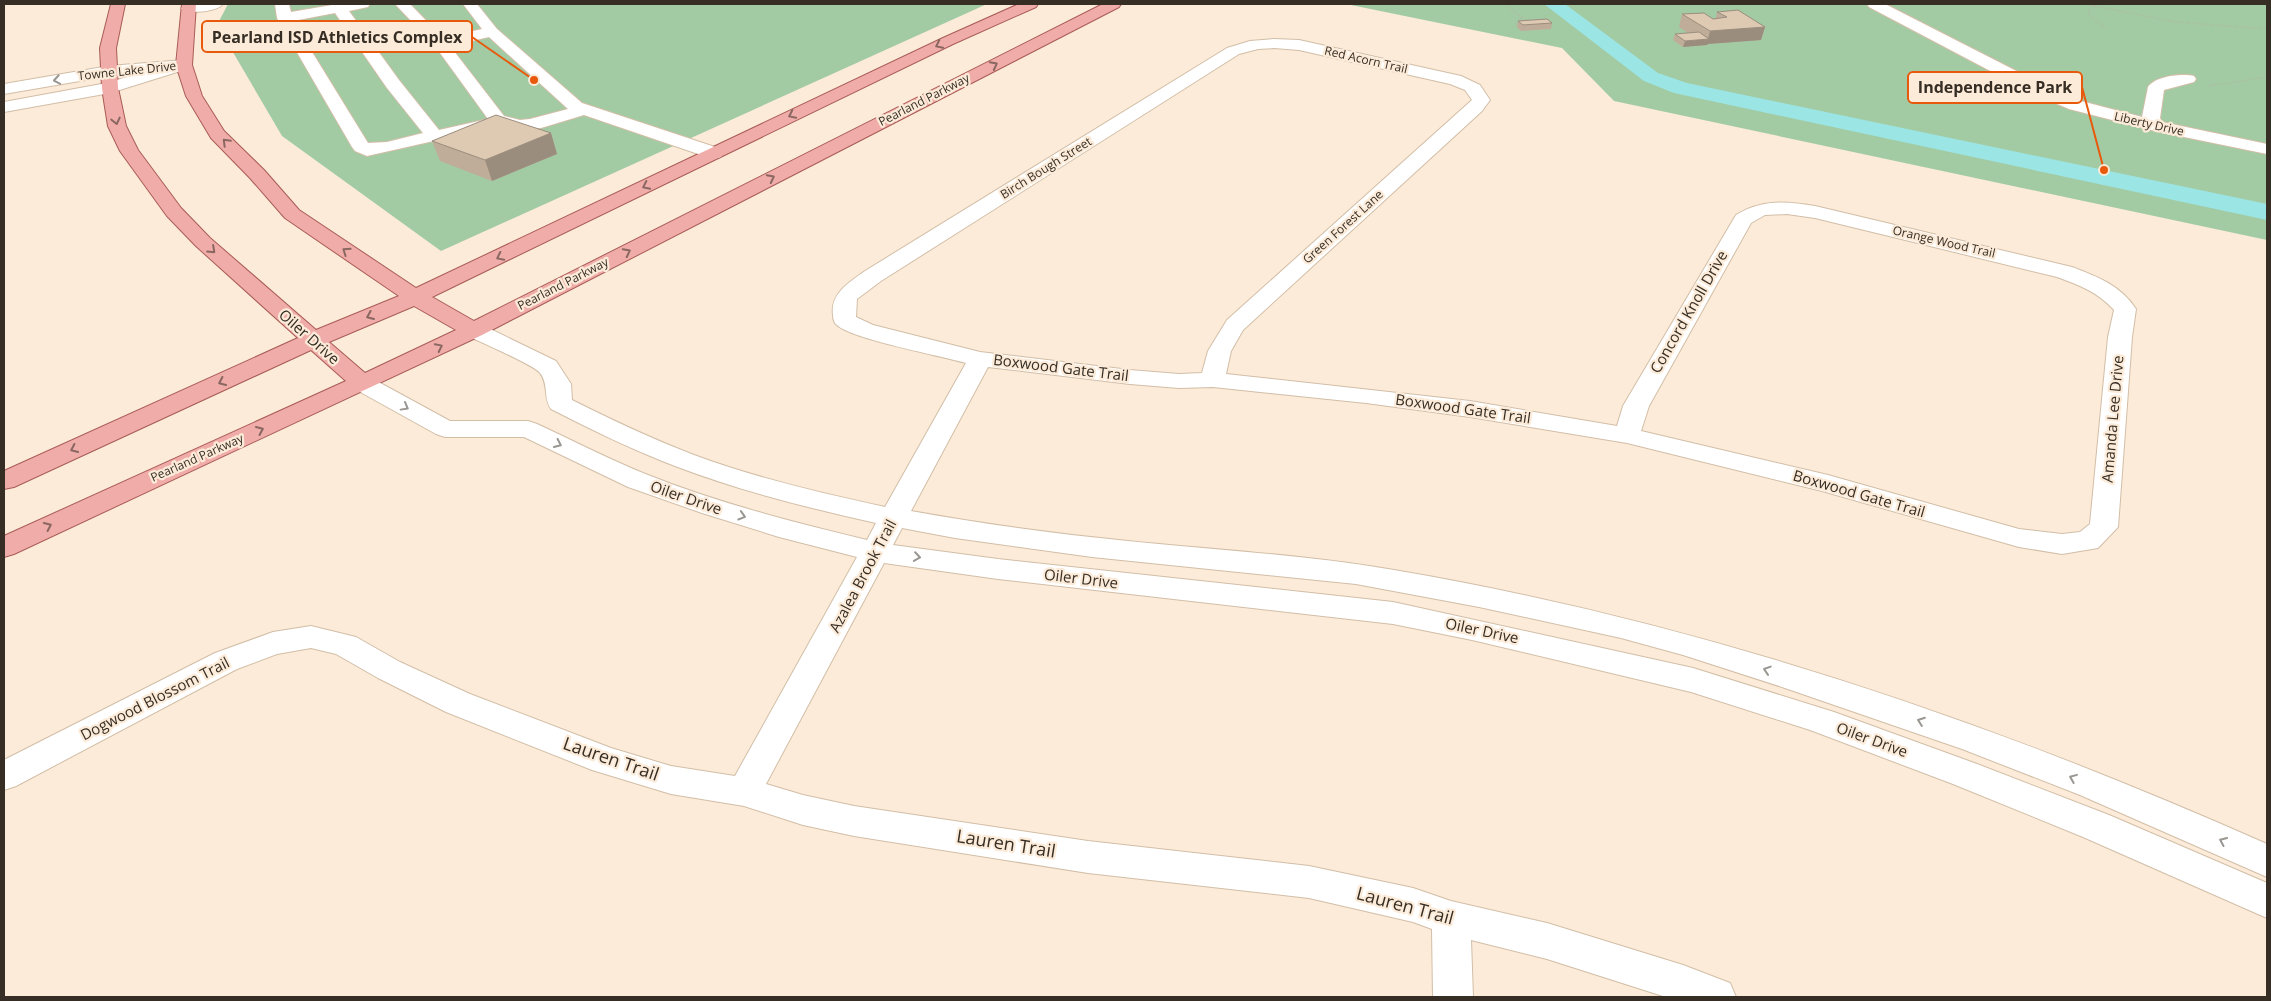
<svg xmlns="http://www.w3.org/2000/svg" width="2271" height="1001" viewBox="0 0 2271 1001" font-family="'Open Sans',sans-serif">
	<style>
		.green { fill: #a2cba4 }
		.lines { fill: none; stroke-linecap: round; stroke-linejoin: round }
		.canal { fill: #9ce5e5; fill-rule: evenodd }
		.minor-casing { stroke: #d2bea7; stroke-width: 2 }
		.major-casing { stroke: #a85c56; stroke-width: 2 }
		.path { stroke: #baac9c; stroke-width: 2; stroke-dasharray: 0.5 2.5; stroke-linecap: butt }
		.minor { fill: #fff; fill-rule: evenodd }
		.major { fill: #f0aca9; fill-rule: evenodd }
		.wall { fill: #bfad99 }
		.shaded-wall { fill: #9b8d7d }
		.building { fill: #dec9b2; stroke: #9b8d7d }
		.oneway { stroke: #8a6760 }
		.oneway2 { stroke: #9a9692 }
		.labels { text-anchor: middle; stroke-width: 4.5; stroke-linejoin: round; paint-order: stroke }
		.far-street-label { font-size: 12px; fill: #362e25; stroke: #fcebd8 }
		.street-label { font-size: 15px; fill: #362e25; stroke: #fcebd8 }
		.near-street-label { font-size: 18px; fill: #362e25; stroke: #fcebd8 }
		.leader { fill: none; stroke: #e8590c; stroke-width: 2 }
		.callout-dot { fill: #e8590c; stroke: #fcebd8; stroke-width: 2 }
		.callout { fill: #fcebd8; stroke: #e8590c; stroke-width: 2 }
		.callout-label { font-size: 16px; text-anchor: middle; font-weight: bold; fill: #362e25 }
	</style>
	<rect width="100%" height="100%" fill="#fcebd8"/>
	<path class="green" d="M228 4H987L441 251 282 136 217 25Z
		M1346 4H2267V240L1614 101 1562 48Z"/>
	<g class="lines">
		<path class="canal" d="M1544 4H1565L1658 73 1687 83 2267 204V220L1674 93 1644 81Z"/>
		<defs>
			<path id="minor" d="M187 4H223C217 12 192 13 183 11L181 8Z
				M275 4H289L291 12 338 4H370L368 7 349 11 399 80 439 130 488 119 435 46 395 4H410L443 38 482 29 463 4H477L497 29 582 103 721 149 723 153 721 157 714 159 707 157 584 115 541 128 520 130 500 126 367 156 355 151 352 147 277 18ZM335 13 387 88 423 133 387 142 368 143 293 21ZM489 37 568 109 530 119 520 120 504 116 450 46Z
				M1867 4H1885L2046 86 2081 101 2142 117 2148 87C2155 76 2182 73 2194 76L2196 79 2194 82 2164 90 2160 118 2162 122 2267 144V154L2155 131 2069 109 2034 94 1869 7Z
				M1274 39 1299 40 1461 76 1480 85 1490 100 1482 111 1243 330 1231 351 1226 374 1470 401 1617 426 1623 406 1736 215C1761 199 1787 201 1815 206L2072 267C2098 277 2120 285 2136 309L2132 337 2118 527 2098 548 2062 554 2019 547 1822 491 1627 443 1470 417 1366 403 1213 387 1179 388 1130 384 988 367 911 511C983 524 1055 534 1128 541 1217 550 1306 555 1394 570 1696 621 1988 720 2267 844V877L2080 795 1962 749 1782 687 1683 655 1621 638 1479 607 1356 584 1092 557 955 538 902 528 893 545 998 559 1393 602 1693 668 1834 712 1977 764 2109 815 2267 883V918L2083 837 1953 784 1810 730 1691 692 1472 640 1393 624 998 579 884 563 766 784 803 795 854 806 1088 841 1309 866 1413 888 1451 901 1547 923 1683 965 1730 983 1736 997H1666L1547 959 1471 940 1473 997H1433L1432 929 1413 922 1309 898 1088 873 854 836 803 825 744 806 671 794 592 770 446 712 378 678 336 654 311 648 277 654 237 669 16 786 4 790V760L215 653 273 632 311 626 356 637 400 662 470 694 611 748 671 766 735 776 857 557 779 537 702 513 628 487 524 437H445L436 434 353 388 350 383 353 378 362 376 371 378 450 421H528L537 424C574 441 610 460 648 475 718 503 793 522 867 540L876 523C809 508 740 491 675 466 633 450 592 430 551 409 543 398 549 384 540 373 534 365 478 341 466 335L462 330 466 325 474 323 482 325 556 361 571 384 572 400C612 420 652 439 694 455 756 478 821 493 885 507L966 363C942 356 851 339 837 325 834 323 833 319 833 315 830 293 850 282 865 271L1227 48 1250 41ZM1274 48 1299 50 1450 84 1465 90 1472 100 1227 320 1208 351 1202 373 1179 374 1130 370 980 352 873 325 856 317 857 299 881 281 1239 54 1258 49ZM1787 214 1815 218 2057 277C2079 285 2098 292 2114 310L2108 337 2090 524 2080 532 2062 534 2019 529 1828 475 1641 431 1649 406 1751 223 1765 215Z
				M184 60 190 62 192 65 190 68 110 93 4 112V102L107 83 140 73 109 76 4 94V84L109 66Z"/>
			<path id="major" d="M111 4H125L116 48 118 88 126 126 138 150 181 208 210 238 316 330 399 296 285 218 250 178 211 138 186 96 176 65 182 4H196L192 65 202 96 224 131 264 170 299 210 416 288 943 38 1019 4H1038L1036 7 953 44 432 297 474 321 1103 4H1121L1119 7 482 335 14 554 4 557V536L346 381 311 350 14 487 4 489V471L298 338 196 246 167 216 120 151 108 126 102 88 100 48ZM414 306 456 330 365 373 329 342Z"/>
		</defs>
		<use href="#minor" class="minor-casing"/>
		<use href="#major" class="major-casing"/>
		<path class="path" d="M1505 4 1522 18
			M2086 4 2176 22 2267 29
			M2094 6 2088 11 2090 17 2108 29
			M1522 18 1544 25 1518 27 1515 24Z
			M2209 86 2267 77"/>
		<use href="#minor" class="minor"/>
		<use href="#major" class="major"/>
	</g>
	<path class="wall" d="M1717 12 1765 27 1761 40 1708 44 1707 45 1683 47 1673 40 1675 34 1688 33 1679 27 1682 14 1713 19 1716 18Z
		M1518 21 1552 23 1551 29 1521 31 1517 27Z
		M551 133 557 154 492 181 440 161 432 141Z"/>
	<path class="shaded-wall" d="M1765 27 1761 40 1708 44 1707 45 1683 47 1685 41 1708 39 1710 31Z
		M551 133 557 154 492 181 485 160Z"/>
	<path class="building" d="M1738 10 1765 27 1710 31 1682 14 1704 13 1713 19 1727 17 1717 12Z
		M1547 19 1552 23 1523 25 1518 21Z
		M1699 32 1709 39 1685 41 1675 34Z
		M496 115 551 133 485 160 432 141Z"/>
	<defs><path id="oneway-chevron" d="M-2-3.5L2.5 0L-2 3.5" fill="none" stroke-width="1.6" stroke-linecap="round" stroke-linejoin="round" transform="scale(1.25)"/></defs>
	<g class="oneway">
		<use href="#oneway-chevron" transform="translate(939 45) rotate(154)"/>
		<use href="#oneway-chevron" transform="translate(994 65) rotate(-27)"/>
		<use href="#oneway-chevron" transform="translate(792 115) rotate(154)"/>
		<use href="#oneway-chevron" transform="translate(116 121) rotate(77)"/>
		<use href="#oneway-chevron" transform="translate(226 142) rotate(-135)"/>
		<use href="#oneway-chevron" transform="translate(771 178) rotate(-27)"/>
		<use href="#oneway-chevron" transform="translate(646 186) rotate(154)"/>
		<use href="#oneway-chevron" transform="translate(212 250) rotate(43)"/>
		<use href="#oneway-chevron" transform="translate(346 251) rotate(-145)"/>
		<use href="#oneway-chevron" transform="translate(627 252) rotate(-27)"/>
		<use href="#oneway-chevron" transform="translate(500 257) rotate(154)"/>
		<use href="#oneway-chevron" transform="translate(370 316) rotate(157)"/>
		<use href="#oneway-chevron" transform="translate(439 347) rotate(-26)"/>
		<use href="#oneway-chevron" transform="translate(222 382) rotate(155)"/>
		<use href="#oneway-chevron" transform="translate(260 430) rotate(-24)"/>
		<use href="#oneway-chevron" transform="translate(74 449) rotate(155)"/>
		<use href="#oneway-chevron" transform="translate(48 526) rotate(-25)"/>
	</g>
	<g class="oneway2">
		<use href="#oneway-chevron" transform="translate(57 80) rotate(170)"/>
		<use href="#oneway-chevron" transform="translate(405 407) rotate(29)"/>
		<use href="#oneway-chevron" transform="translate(558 444) rotate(25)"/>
		<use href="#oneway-chevron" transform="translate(742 516) rotate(17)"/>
		<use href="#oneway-chevron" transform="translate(917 557) rotate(8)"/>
		<use href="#oneway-chevron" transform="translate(1767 670) rotate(-162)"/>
		<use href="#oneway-chevron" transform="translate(1921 721) rotate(-160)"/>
		<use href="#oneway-chevron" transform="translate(2073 778) rotate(-158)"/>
		<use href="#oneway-chevron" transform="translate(2223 841) rotate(-156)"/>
	</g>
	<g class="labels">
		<g class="far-street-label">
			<text transform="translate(1366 60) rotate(13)" y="4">Red Acorn Trail</text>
			<text transform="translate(127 71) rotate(-6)" y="4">Towne Lake Drive</text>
			<text transform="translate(924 100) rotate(-27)" y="4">Pearland Parkway</text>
			<text transform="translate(2149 124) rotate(13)" y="4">Liberty Drive</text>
			<text transform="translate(1046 168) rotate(-32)" y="4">Birch Bough Street</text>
			<text transform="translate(1343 227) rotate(-42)" y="4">Green Forest Lane</text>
			<text transform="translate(1944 242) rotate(13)" y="4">Orange Wood Trail</text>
			<text transform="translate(563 284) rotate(-27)" y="4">Pearland Parkway</text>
			<text transform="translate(197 458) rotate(-24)" y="4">Pearland Parkway</text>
		</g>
		<g class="street-label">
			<text transform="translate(1689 312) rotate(-60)" y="5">Concord Knoll Drive</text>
			<text transform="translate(309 337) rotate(41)" y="5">Oiler Drive</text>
			<text transform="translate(1061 368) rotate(7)" y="5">Boxwood Gate Trail</text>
			<text transform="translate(1463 409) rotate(8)" y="5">Boxwood Gate Trail</text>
			<text transform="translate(2113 419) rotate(-85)" y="5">Amanda Lee Drive</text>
			<text transform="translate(1859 494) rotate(16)" y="5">Boxwood Gate Trail</text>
			<text transform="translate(686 498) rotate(19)" y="5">Oiler Drive</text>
			<text transform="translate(863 576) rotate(-62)" y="5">Azalea Brook Trail</text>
			<text transform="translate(1081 579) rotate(7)" y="5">Oiler Drive</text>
			<text transform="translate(1482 631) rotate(12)" y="5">Oiler Drive</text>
			<text transform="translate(155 699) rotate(-27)" y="5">Dogwood Blossom Trail</text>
			<text transform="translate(1872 740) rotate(20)" y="5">Oiler Drive</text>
		</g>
		<g class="near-street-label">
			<text transform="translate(611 759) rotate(19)" y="6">Lauren Trail</text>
			<text transform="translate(1006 844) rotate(9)" y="6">Lauren Trail</text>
			<text transform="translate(1405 906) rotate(15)" y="6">Lauren Trail</text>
		</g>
	</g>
	<path class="leader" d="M534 80L472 37M2104 170L2082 87"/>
	<g class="callout-dot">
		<circle cx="534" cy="80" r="5"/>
		<circle cx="2104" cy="170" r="5"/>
	</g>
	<g class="callout">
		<rect x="202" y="21" width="270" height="31" rx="5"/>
		<rect x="1908" y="72" width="174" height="31" rx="5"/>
	</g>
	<g class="callout-label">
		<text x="337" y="43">Pearland ISD Athletics Complex</text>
		<text x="1995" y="93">Independence Park</text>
	</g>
	<rect width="2271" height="1001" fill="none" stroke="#362e25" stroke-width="10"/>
</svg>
